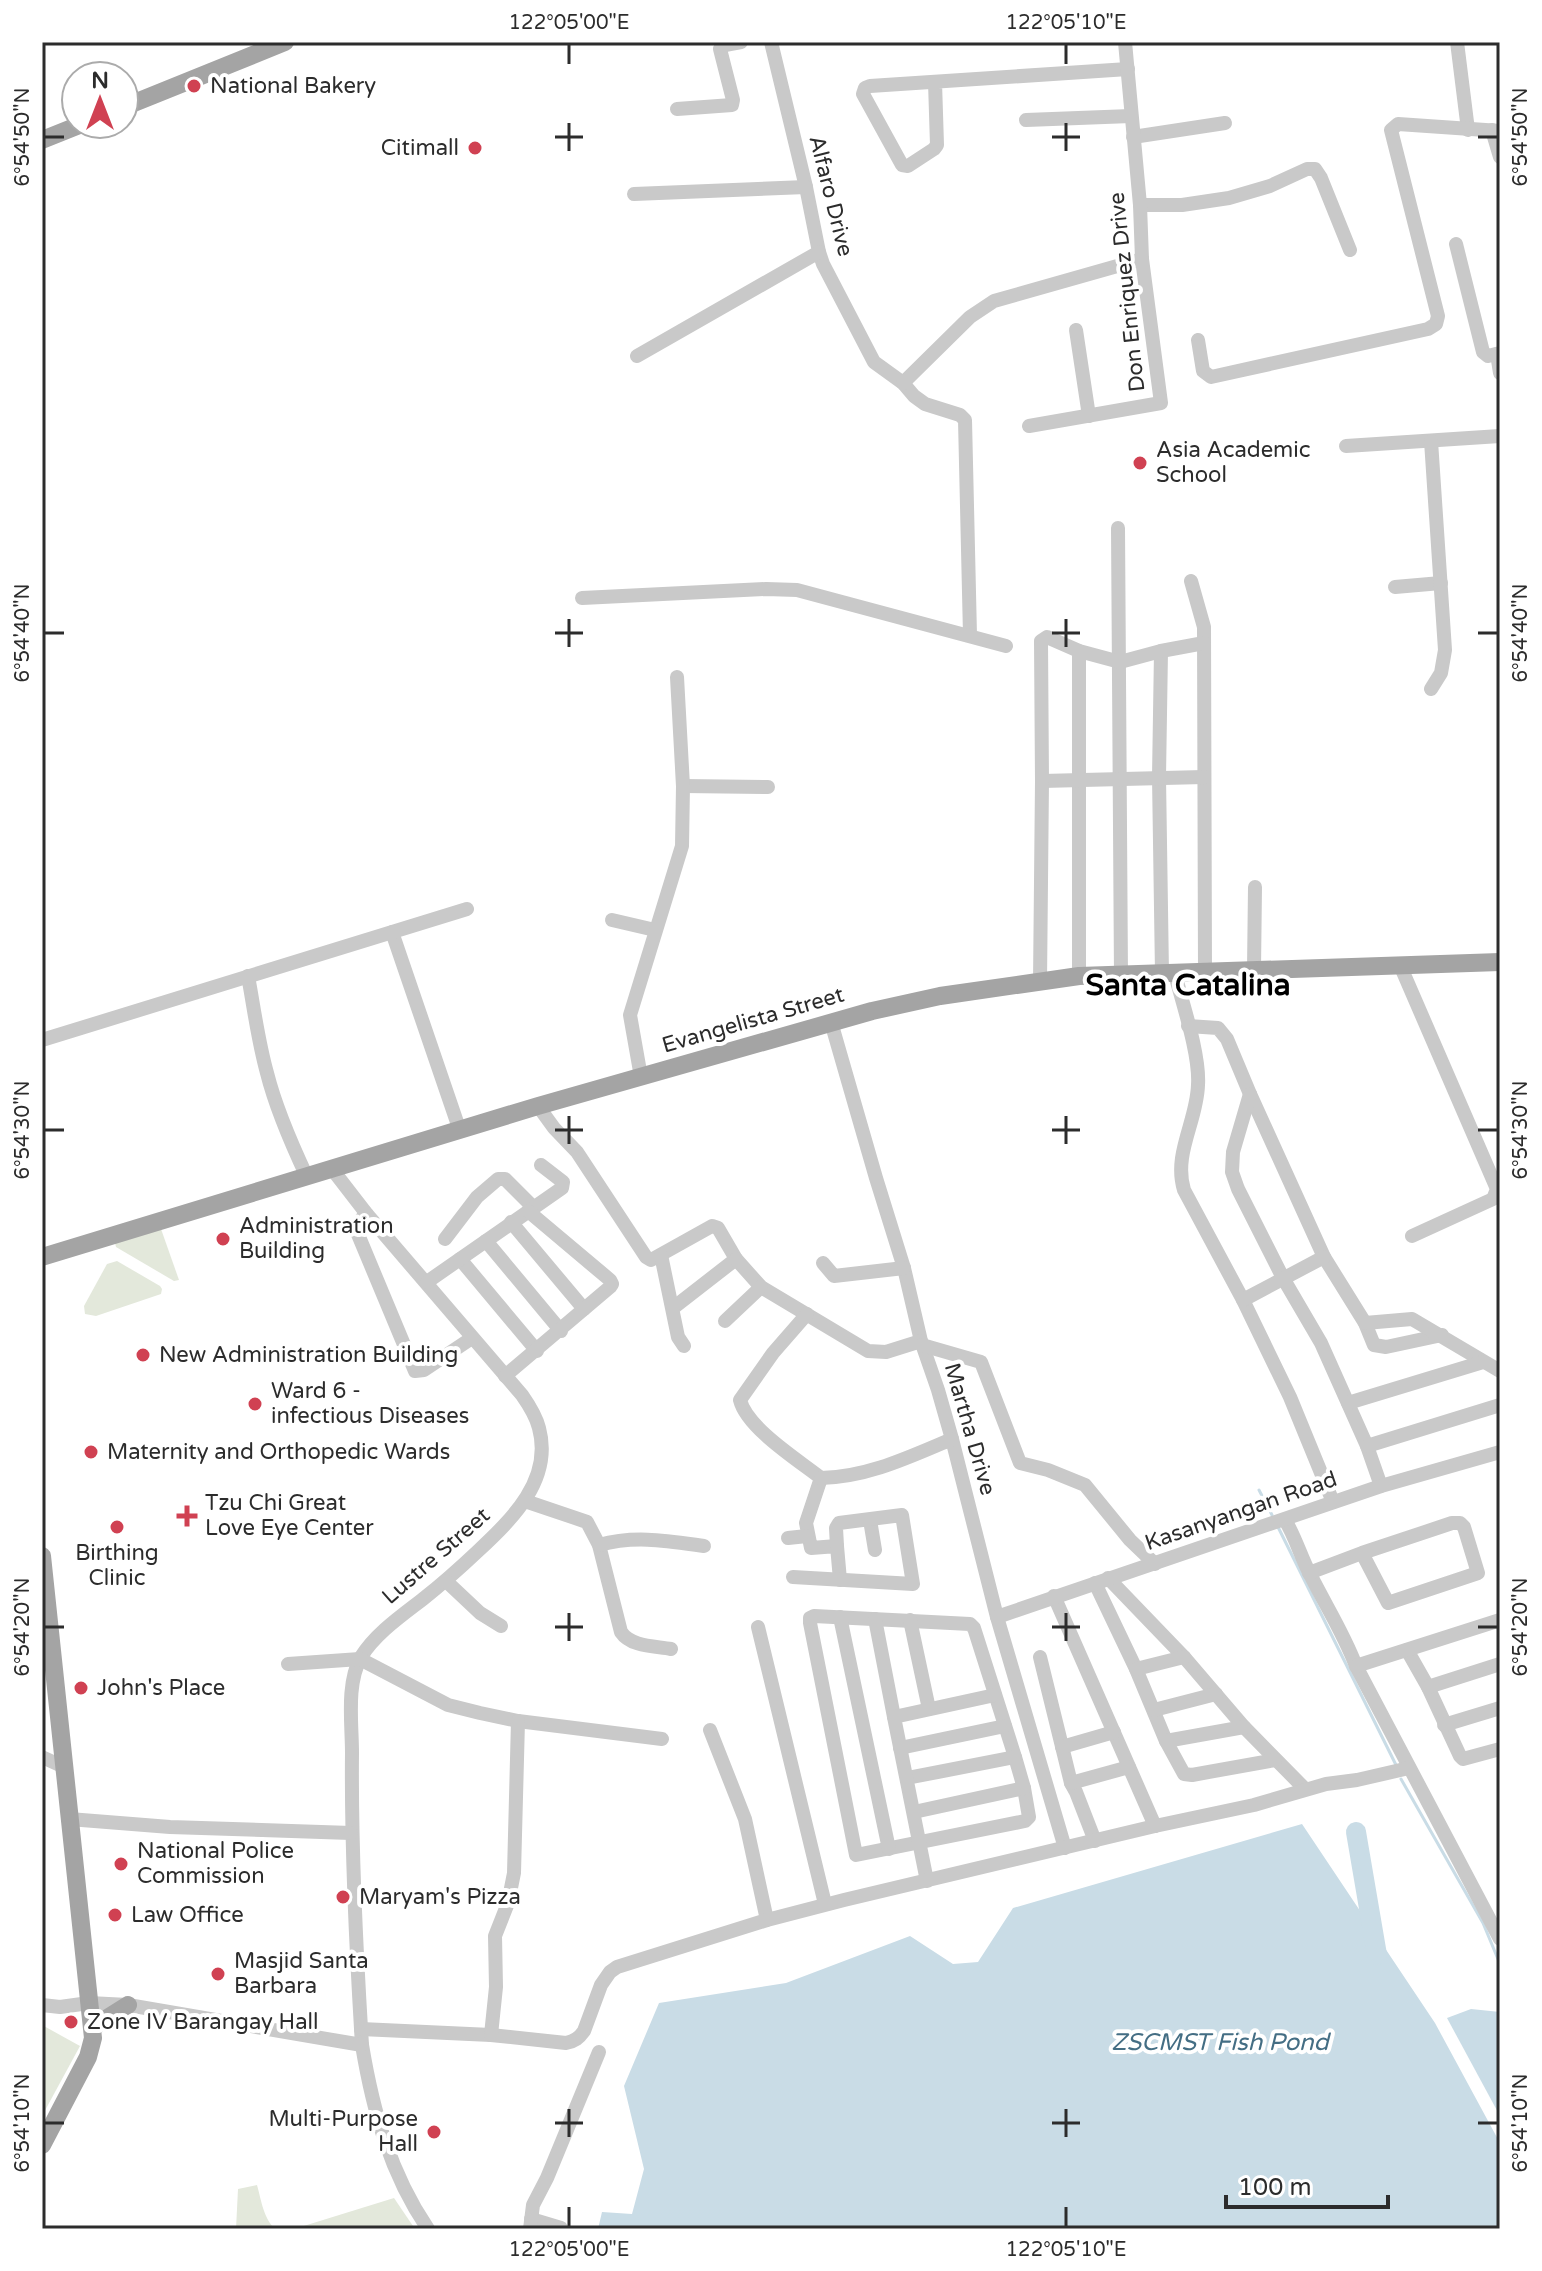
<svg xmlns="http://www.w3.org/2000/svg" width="1542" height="2271" font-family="'Varela Round',sans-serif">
<rect width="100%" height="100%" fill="#fff"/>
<g fill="#e3e8db">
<path d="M161,1229L179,1280L174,1281L116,1247L115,1243Z"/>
<path d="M117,1261L160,1286L162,1289L161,1294L96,1316L85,1314L84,1306L107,1264Z"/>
<path d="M42,2025L80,2046L42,2116Z"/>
<path d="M257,2185C261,2199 264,2221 276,2229H236L238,2189Z"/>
<path d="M394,2198L415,2229H294Z"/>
</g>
<g fill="#c9dce6">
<path d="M1302,1824L1435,2023L1500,2143V2229H598L602,2212L632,2214L644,2169L624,2086L659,2003L786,1983L910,1936L953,1964L978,1962L1013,1908Z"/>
<path d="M1471,2009L1500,2012V2116L1447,2018Z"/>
</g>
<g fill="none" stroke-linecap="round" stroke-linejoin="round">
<g stroke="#c9dce6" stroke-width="3">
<path d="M1259,1490L1272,1515"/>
<path d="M1278,1527L1396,1765"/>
<path d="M1401,1779L1483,1923L1500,1964"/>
</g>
<path stroke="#c9dce6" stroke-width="20" d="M1356,1832L1377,1955"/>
<g stroke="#c9c9c9" stroke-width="14">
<path d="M771,42L806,187L819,252L823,264L874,362L903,383L914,396L925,404L960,415L965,420L970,635"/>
<path d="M1457,42L1468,130"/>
<path d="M935,82L937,145L934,149L908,166L902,165L863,94L865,88L870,86L1128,69"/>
<path d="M677,109L732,105L733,100L720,49L725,45L741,42"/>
<path d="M1026,120L1131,116"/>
<path d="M1492,130L1500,157"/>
<path d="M1133,137L1225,123"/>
<path d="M634,194L806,187"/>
<path d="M1140,205H1182L1229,198L1270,186L1307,169H1315L1321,178L1350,250"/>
<path d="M1456,244L1483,352L1488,356L1500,353"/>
<path d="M1076,330L1089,416"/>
<path d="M1198,340L1203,371L1211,377L1428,329L1436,324L1438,316L1391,130L1398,124L1500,131"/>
<path d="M1497,354L1500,373"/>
<path d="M637,356L819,252"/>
<path d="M903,383L970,317L994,301L1142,259"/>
<path d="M1029,426L1161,403L1142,259L1140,205L1125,42"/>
<path d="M1346,446L1500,436"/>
<path d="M1118,528L1121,976"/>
<path d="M1191,581L1204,627L1205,973"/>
<path d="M1395,587L1441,583"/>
<path d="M582,598L766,589L797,590L1006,646"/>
<path d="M1079,651V976"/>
<path d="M1161,651L1159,777L1162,974"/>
<path d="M1431,689L1441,673L1445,650L1431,441"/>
<path d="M1042,781L1204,777"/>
<path d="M683,786L768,787"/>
<path d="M612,920L655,930"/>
<path d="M392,932L460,1131"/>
<path d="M1400,965L1497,1189L1493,1199L1412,1236"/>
<path d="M1254,969L1255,887"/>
<path d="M1175,974C1183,1005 1200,1055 1198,1085C1197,1121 1173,1154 1184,1190L1243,1300L1290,1397L1333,1502"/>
<path d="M248,976C254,1008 258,1041 267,1073C276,1109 291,1143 307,1177"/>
<path d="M1040,982L1042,781L1041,641L1047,637L1079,651L1120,662L1161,651L1204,643"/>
<path d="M831,1022L876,1178L904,1268L921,1341L938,1390L952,1439L997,1617L1065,1848"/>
<path d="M1188,1026L1218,1028L1227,1039L1250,1094L1324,1257L1365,1323L1374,1345L1386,1347L1442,1335"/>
<path d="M42,1040L467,909"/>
<path d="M641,1077L630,1015L682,846L683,786L677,677"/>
<path d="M1250,1094L1233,1152L1232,1172L1238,1189L1283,1278L1321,1343L1367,1446L1381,1486"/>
<path d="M538,1106L554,1128L577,1152L646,1257L651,1260L712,1226L718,1228L736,1259L673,1308"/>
<path d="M332,1169L366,1213L522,1395C529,1405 536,1416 539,1428C553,1480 512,1519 478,1551C460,1568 442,1584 423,1599C401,1616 375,1634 361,1657C346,1684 352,1723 352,1753C351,1850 356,1948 362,2045C373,2111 390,2173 428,2229"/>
<path d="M366,1213L357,1225V1232L415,1371L424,1370L472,1338"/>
<path d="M511,1222L584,1309"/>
<path d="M445,1239L477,1197L498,1179H505L533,1207"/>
<path d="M486,1241L561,1331"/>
<path d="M661,1255L678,1337L684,1346"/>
<path d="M460,1259L537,1351"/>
<path d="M736,1259L761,1287L868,1351L886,1352L921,1341"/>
<path d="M823,1263L834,1276L904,1268"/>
<path d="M427,1282L562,1188L563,1182L541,1165"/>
<path d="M1243,1300L1324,1257"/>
<path d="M807,1314L773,1353L740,1400C747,1428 798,1460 821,1478L806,1523L811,1548L837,1546L840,1580"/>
<path d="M725,1321L761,1287"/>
<path d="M1365,1323L1412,1319L1500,1371"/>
<path d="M922,1345L981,1362L1020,1463L1048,1470L1085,1485L1130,1540L1155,1564"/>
<path d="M505,1376L610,1287L612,1284L610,1280L528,1211"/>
<path d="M1348,1403L1483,1362"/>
<path d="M1367,1446L1500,1405"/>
<path d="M821,1478C868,1477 909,1457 952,1439"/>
<path d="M525,1501L587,1522L599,1545L621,1632C631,1647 655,1646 671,1649"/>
<path d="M870,1520L875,1550"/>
<path d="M1285,1520C1296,1538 1301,1558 1311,1576C1326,1606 1344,1634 1356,1666L1500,1939"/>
<path d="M788,1538L807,1536"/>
<path d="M599,1545C635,1535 668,1541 704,1546"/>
<path d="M1309,1573L1362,1553L1452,1523H1460L1464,1527L1478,1573L1388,1603L1362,1553"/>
<path d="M793,1577L913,1584L902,1515L839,1523L836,1528L837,1546"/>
<path d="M1108,1578L1184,1657L1244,1727L1305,1789"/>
<path d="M446,1581L480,1613L501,1626"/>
<path d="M1095,1583L1136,1669L1166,1741L1184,1774L1192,1775L1275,1760"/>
<path d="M1054,1596L1155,1826"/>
<path d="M814,1616L970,1624L974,1628L1015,1757L1024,1788L1029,1817L1025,1821L856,1855L810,1623V1618Z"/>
<path d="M840,1617L889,1849"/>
<path d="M997,1617L1381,1486L1500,1452"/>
<path d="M875,1619L894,1717"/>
<path d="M910,1620L929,1709"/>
<path d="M758,1627L825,1904"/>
<path d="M1407,1650L1428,1687L1460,1756L1463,1759L1500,1749"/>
<path d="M1040,1657L1071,1783L1076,1792L1095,1841"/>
<path d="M288,1664L360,1659L448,1705L480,1713L518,1721L662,1739"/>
<path d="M1356,1666L1500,1620"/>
<path d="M1136,1669L1184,1657"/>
<path d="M1428,1687L1500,1664"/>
<path d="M1154,1710L1216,1694"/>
<path d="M1444,1725L1500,1708"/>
<path d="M710,1730L745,1819L767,1920"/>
<path d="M1166,1741L1244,1727"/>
<path d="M1062,1747L1114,1732"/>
<path d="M900,1748L1005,1726"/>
<path d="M42,1757L64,1767"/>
<path d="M907,1778L1015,1757"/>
<path d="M1071,1783L1129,1767"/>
<path d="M914,1812L1024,1788"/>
<path d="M69,1819L170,1827L351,1833"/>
<path d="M927,1881L894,1717L995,1695"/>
<path d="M42,2005L60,2007L89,2003L128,2005L362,2045"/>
<path d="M361,2029L491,2035L566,2043C575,2041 579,2038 584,2031L601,1985L610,1972L617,1967L767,1920L844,1900L1155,1826L1254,1805L1326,1784L1357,1780L1409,1768"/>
<path d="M491,2035L496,1987L495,1936L508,1903L514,1873L518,1721"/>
<path d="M531,2219L561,2228"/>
<path d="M530,2229L533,2205L547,2178L599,2052"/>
</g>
<g stroke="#a4a4a4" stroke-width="18">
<path d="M124,107L285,42"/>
<path d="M42,140L82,124"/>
<path d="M42,1257L538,1106L872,1011L940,996L1079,976L1500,962"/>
<path d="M42,1556L93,2038L88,2057L42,2145"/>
<path d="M93,2027L128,2005"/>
</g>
</g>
<path fill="none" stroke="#2c2c2c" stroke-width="3" d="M569,44V64M1066,44V64M569,123V151M1066,123V151M44,137H64M555,137H583M1052,137H1080M1478,137H1498M569,619V647M1066,619V647M44,633H64M555,633H583M1052,633H1080M1478,633H1498M569,1116V1144M1066,1116V1144M44,1130H64M555,1130H583M1052,1130H1080M1478,1130H1498M569,1613V1641M1066,1613V1641M44,1627H64M555,1627H583M1052,1627H1080M1478,1627H1498M569,2109V2137M1066,2109V2137M44,2123H64M555,2123H583M1052,2123H1080M1478,2123H1498M569,2207V2227M1066,2207V2227"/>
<g fill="#d04152" stroke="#fff" stroke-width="3">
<circle cx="194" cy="86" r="8"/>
<circle cx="475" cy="148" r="8"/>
<circle cx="1140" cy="463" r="8"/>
<circle cx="223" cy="1239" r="8"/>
<circle cx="143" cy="1355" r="8"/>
<circle cx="255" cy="1404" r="8"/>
<circle cx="91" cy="1452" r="8"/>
<path d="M183 1504h8v8h8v8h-8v8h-8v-8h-8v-8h8z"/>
<circle cx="117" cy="1527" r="8"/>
<circle cx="81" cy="1688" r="8"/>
<circle cx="121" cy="1864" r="8"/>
<circle cx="343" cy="1897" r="8"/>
<circle cx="115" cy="1915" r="8"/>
<circle cx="218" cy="1974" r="8"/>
<circle cx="71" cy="2022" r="8"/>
<circle cx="434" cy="2132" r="8"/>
</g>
<g text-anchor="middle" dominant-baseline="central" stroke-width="8" stroke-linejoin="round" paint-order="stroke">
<g font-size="22" fill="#2c2c2c" stroke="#fff" text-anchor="start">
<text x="210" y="86">National Bakery</text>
<text x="459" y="148" text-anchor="end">Citimall</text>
<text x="1156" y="450">Asia Academic<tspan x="1156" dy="25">School</tspan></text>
<text x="239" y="1226">Administration<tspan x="239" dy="25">Building</tspan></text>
<text x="159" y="1355">New Administration Building</text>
<text x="271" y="1391">Ward 6 -<tspan x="271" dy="25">infectious Diseases</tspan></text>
<text x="107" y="1452">Maternity and Orthopedic Wards</text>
<text x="205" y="1503">Tzu Chi Great<tspan x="205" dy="25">Love Eye Center</tspan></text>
<text x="117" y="1553" text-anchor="middle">Birthing<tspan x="117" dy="25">Clinic</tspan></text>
<text x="97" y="1688">John's Place</text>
<text x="137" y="1851">National Police<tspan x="137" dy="25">Commission</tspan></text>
<text x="359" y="1897">Maryam's Pizza</text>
<text x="131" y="1915">Law Office</text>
<text x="234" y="1961">Masjid Santa<tspan x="234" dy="25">Barbara</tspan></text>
<text x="87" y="2022">Zone IV Barangay Hall</text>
<text x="418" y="2119" text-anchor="end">Multi-Purpose<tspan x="418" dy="25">Hall</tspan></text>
</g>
<g font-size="22" fill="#2c2c2c" stroke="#fff">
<text transform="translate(831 196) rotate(76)">Alfaro Drive</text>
<text transform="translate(1127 292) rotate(-96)">Don Enriquez Drive</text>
<text transform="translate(753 1020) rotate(-16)">Evangelista Street</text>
<text transform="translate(970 1429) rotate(74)">Martha Drive</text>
<text transform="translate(1241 1511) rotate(-19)">Kasanyangan Road</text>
<text transform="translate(436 1556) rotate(-41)">Lustre Street</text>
</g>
<g font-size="24" font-style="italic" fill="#446e84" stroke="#fff">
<text x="1220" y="2042">ZSCMST Fish Pond</text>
</g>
<g font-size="30" font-weight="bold" fill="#000" stroke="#fff">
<text x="1188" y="985">Santa Catalina</text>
</g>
</g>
<rect width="1542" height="2271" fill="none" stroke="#ffffff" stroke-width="88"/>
<g transform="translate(100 100)"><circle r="38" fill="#ffffff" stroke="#ababab" stroke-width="2"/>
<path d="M0-6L14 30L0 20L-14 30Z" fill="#d04152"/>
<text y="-12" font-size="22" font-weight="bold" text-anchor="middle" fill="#2c2c2c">N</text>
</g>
<path d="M1226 2195v12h162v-12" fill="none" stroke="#2c2c2c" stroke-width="4"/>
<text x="1238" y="2195" font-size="24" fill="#2c2c2c" stroke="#ffffff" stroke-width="6" paint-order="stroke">100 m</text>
<rect x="44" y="44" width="1454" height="2183" fill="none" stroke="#2c2c2c" stroke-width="3"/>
<g font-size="20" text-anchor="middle" fill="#2c2c2c">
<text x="569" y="29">122°05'00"E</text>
<text x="1066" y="29">122°05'10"E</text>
<text transform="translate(22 137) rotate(-90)" y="7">6°54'50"N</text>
<text transform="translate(1520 137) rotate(-90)" y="7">6°54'50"N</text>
<text transform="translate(22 633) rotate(-90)" y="7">6°54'40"N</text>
<text transform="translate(1520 633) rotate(-90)" y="7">6°54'40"N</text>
<text transform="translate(22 1130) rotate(-90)" y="7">6°54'30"N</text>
<text transform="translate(1520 1130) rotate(-90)" y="7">6°54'30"N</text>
<text transform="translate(22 1627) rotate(-90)" y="7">6°54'20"N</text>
<text transform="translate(1520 1627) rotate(-90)" y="7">6°54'20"N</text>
<text transform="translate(22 2123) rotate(-90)" y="7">6°54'10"N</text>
<text transform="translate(1520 2123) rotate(-90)" y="7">6°54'10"N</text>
<text x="569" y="2256">122°05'00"E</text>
<text x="1066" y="2256">122°05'10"E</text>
</g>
</svg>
